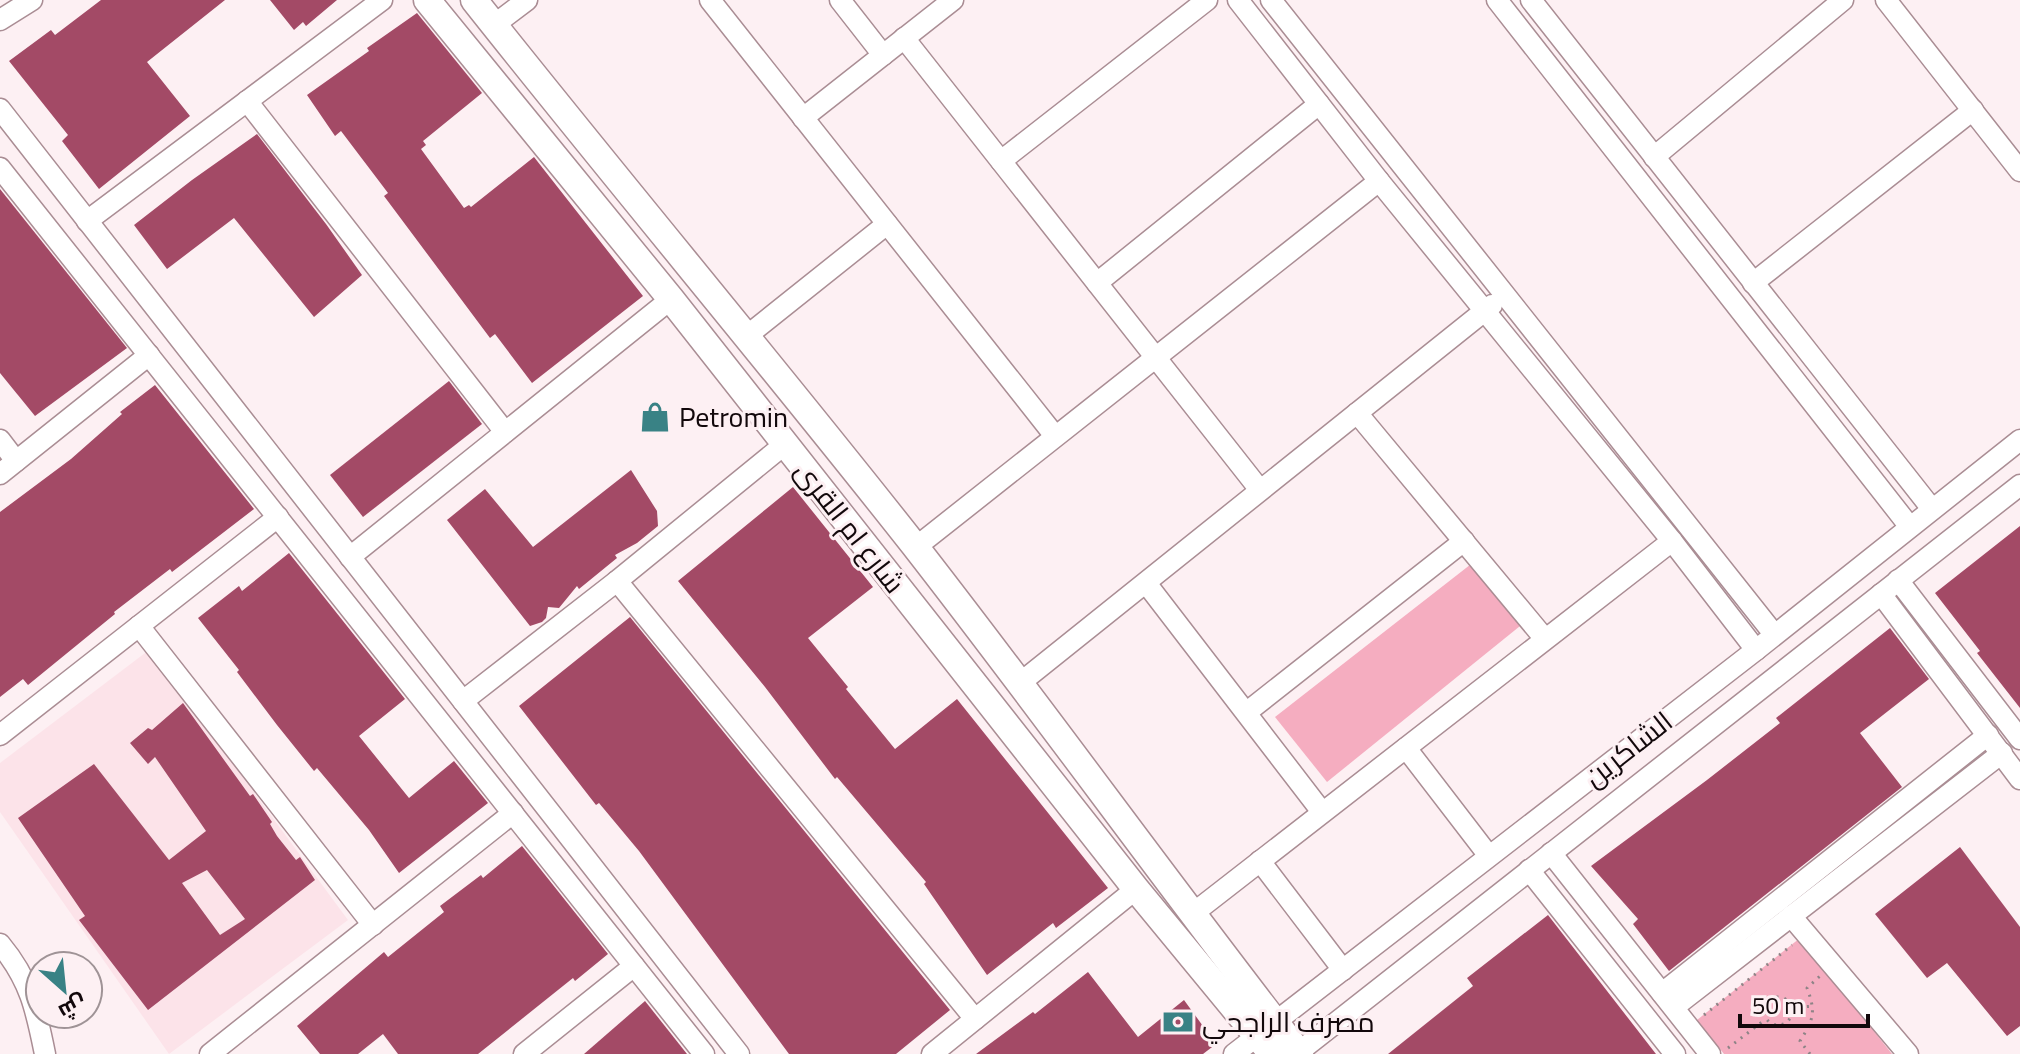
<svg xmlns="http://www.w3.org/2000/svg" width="2020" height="1054" font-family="Georgia,Cairo,serif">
<rect width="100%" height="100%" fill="#fdf0f3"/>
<path fill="#fce3e9" d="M149,650L348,920L169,1054L0,812V763Z"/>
<g fill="#f5adc0">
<path d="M1475,561L1525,622L1327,782L1275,717Z"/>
<path d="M1800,938L1892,1054H1724L1697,1020Z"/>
</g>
<g fill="#a34a66" fill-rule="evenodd">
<path d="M101,0H225L147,62L190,116L99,189L62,141L68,135L9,61L51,30L55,35Z"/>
<path d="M270,0H337L306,26L303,22L294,30Z"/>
<path d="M417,13L482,93L423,141L426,145L421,149L464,208L469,205L471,207L534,157L643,296L532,383L495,334L490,338L384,196L388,193L341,131L335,136L307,95L369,51L367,48Z"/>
<path d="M257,134L326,224L362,275L314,317L234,218L167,269L134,225L192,180Z"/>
<path d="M0,189L127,348L35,416L0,373Z"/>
<path d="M449,381L482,424L363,517L330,475Z"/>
<path d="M155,385L254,509L172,572L170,569L114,612L115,614L28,685L23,679L0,697V512L71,459L122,414L120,412Z"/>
<path d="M631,470L657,511L658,526L637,543L615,555L617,558L579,589L577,586L559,608L548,607L546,618L542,622L530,626L447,520L485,489L533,547Z"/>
<path d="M793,487L873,587L808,638L848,687L846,689L895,749L957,699L1108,888L1056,928L1053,923L987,975L924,884L926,882L837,777L835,779L765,687L678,581Z"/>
<path d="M2020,526V708L1977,653L1980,651L1935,593Z"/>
<path d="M289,553L405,699L359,736L409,798L454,761L488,803L399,873L369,830L317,768L314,771L277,725L237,672L239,670L198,618L239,586L242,591Z"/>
<path d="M630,617L950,1010L896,1054H789L639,851L599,803L596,805L519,706Z"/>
<path d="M1890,628L1929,679L1860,733L1902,787L1669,971L1633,924L1638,919L1591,866L1707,780L1780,723L1776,718Z"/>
<path d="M183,703L250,796L253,794L272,822L270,824L277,836L296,860L300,857L315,880L148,1010L79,920L85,916L18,818L94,764L169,860L206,831L155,757L148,764L130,743L148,728L152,730ZM207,870L245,919L220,935L182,883Z"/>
<path d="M522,846L608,954L575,981L573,978L478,1054H398L383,1034L358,1054H320L297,1026L384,952L388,957L444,912L440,906L481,875L483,878Z"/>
<path d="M1960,847L2020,927V1026L2007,1036L1947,963L1927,978L1875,914Z"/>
<path d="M1548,915L1656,1054H1388L1473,986L1467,978Z"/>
<path d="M1088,972L1138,1037L1184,1000L1216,1044L1203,1054H976L1033,1012L1035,1014Z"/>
<path d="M645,1001L687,1054H584Z"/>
</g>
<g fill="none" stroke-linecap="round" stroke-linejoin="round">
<g stroke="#aa8d94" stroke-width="23">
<g id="minor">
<path d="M710,0L1055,436"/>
<path d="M840,0L883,55"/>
<path d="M1238,0L1379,181L1672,541L1756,650"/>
<path d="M1271,0L1774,634"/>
<path d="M1497,0L1910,527"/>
<path d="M1531,0L1932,509"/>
<path d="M1886,0L2020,171"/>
<path d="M0,20L32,0"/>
<path d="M494,25L527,0"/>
<path d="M904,38L1260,490"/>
<path d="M247,101L505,432"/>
<path d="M0,109L739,1054"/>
<path d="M803,118L953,0"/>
<path d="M1654,157L1843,0"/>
<path d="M1001,161L1207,0"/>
<path d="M0,168L704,1054"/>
<path d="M87,221L382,0"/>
<path d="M1097,283L1319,104"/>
<path d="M1753,283L1973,110"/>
<path d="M748,335L887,224"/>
<path d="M1357,413L1545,639"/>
<path d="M0,440L16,461"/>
<path d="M0,474L149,355"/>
<path d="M916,547L1379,181"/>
<path d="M350,557L671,299"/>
<path d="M1898,580L2020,739"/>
<path d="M617,581L975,1019"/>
<path d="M1146,583L1322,812"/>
<path d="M1881,594L2020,779"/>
<path d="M139,626L373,925"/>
<path d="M1020,683L1492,305"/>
<path d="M463,701L617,581L785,444"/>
<path d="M1247,712L1464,541"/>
<path d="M0,735L278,517"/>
<path d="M1406,748L1489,856"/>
<path d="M1551,853L1710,1054"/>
<path d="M1260,861L1343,970"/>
<path d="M1529,870L1675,1054"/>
<path d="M1191,915L1672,541"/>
<path d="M1791,916L1908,1054"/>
<path d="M0,944C30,980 36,1009 45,1054"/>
<path d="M1662,993L1988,735"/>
<path d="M1674,1007L2002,753"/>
<path d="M210,1054L513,813"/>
<path d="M524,1054L634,966"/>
<path d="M932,1054L1136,889"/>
<path d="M1234,1054L1756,650L2020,440"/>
<path d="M1296,1054L2020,485"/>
</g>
</g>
<g stroke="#aa8d94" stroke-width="29">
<g id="major">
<path d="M427,0L671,299L1136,889L1272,1054"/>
<path d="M474,0C619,183 769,361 914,545C1045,713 1169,886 1300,1054"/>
</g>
</g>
<g stroke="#8e8386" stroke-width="3" stroke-dasharray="2 6" stroke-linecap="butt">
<circle cx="1778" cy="1011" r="14"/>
<path d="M1791,1008L1814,1006"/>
<path d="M1704,1015L1792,945"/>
<path d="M1728,1048L1766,1019"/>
<path d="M1810,1054L1800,1041C1814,1019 1816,1012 1807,988L1820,976"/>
</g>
<use href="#minor" stroke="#fff" stroke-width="20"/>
<use href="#major" stroke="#fff" stroke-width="26"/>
</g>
<defs>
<g id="shop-bare" transform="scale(2.4)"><path d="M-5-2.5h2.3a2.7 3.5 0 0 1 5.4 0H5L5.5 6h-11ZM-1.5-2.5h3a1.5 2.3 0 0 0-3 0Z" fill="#398285" stroke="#fdf0f3" stroke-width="2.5" paint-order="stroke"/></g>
<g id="bank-bare" transform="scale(2.4)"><path d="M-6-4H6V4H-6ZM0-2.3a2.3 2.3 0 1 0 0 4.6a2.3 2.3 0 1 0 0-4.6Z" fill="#398285" stroke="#fdf0f3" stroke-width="2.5" paint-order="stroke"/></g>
</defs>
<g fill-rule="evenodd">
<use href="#shop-bare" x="655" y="417"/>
<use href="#bank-bare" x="1178" y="1022"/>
</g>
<g text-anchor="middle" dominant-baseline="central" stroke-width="6" stroke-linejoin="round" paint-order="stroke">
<g font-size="28" fill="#12080b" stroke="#fdf0f3" text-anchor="start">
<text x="679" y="417">Petromin</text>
<text x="1202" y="1022">مصرف الراجحي</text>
</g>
<g font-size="28" fill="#12080b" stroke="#fdf0f3">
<text transform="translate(850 527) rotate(52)">شارع ام القرى</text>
<text transform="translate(1628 749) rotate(-38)">الشاكرين</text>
</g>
</g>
<g transform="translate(64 990) rotate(153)"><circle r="38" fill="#fdf0f3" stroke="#9f9396" stroke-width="2"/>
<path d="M0-6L14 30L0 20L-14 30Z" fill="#398285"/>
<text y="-12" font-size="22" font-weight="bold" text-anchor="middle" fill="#12080b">ش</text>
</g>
<path d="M1740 1014v12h128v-12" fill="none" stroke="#12080b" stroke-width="4"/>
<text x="1752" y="1014" font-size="24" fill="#12080b" stroke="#fdf0f3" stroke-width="6" paint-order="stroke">50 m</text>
</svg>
